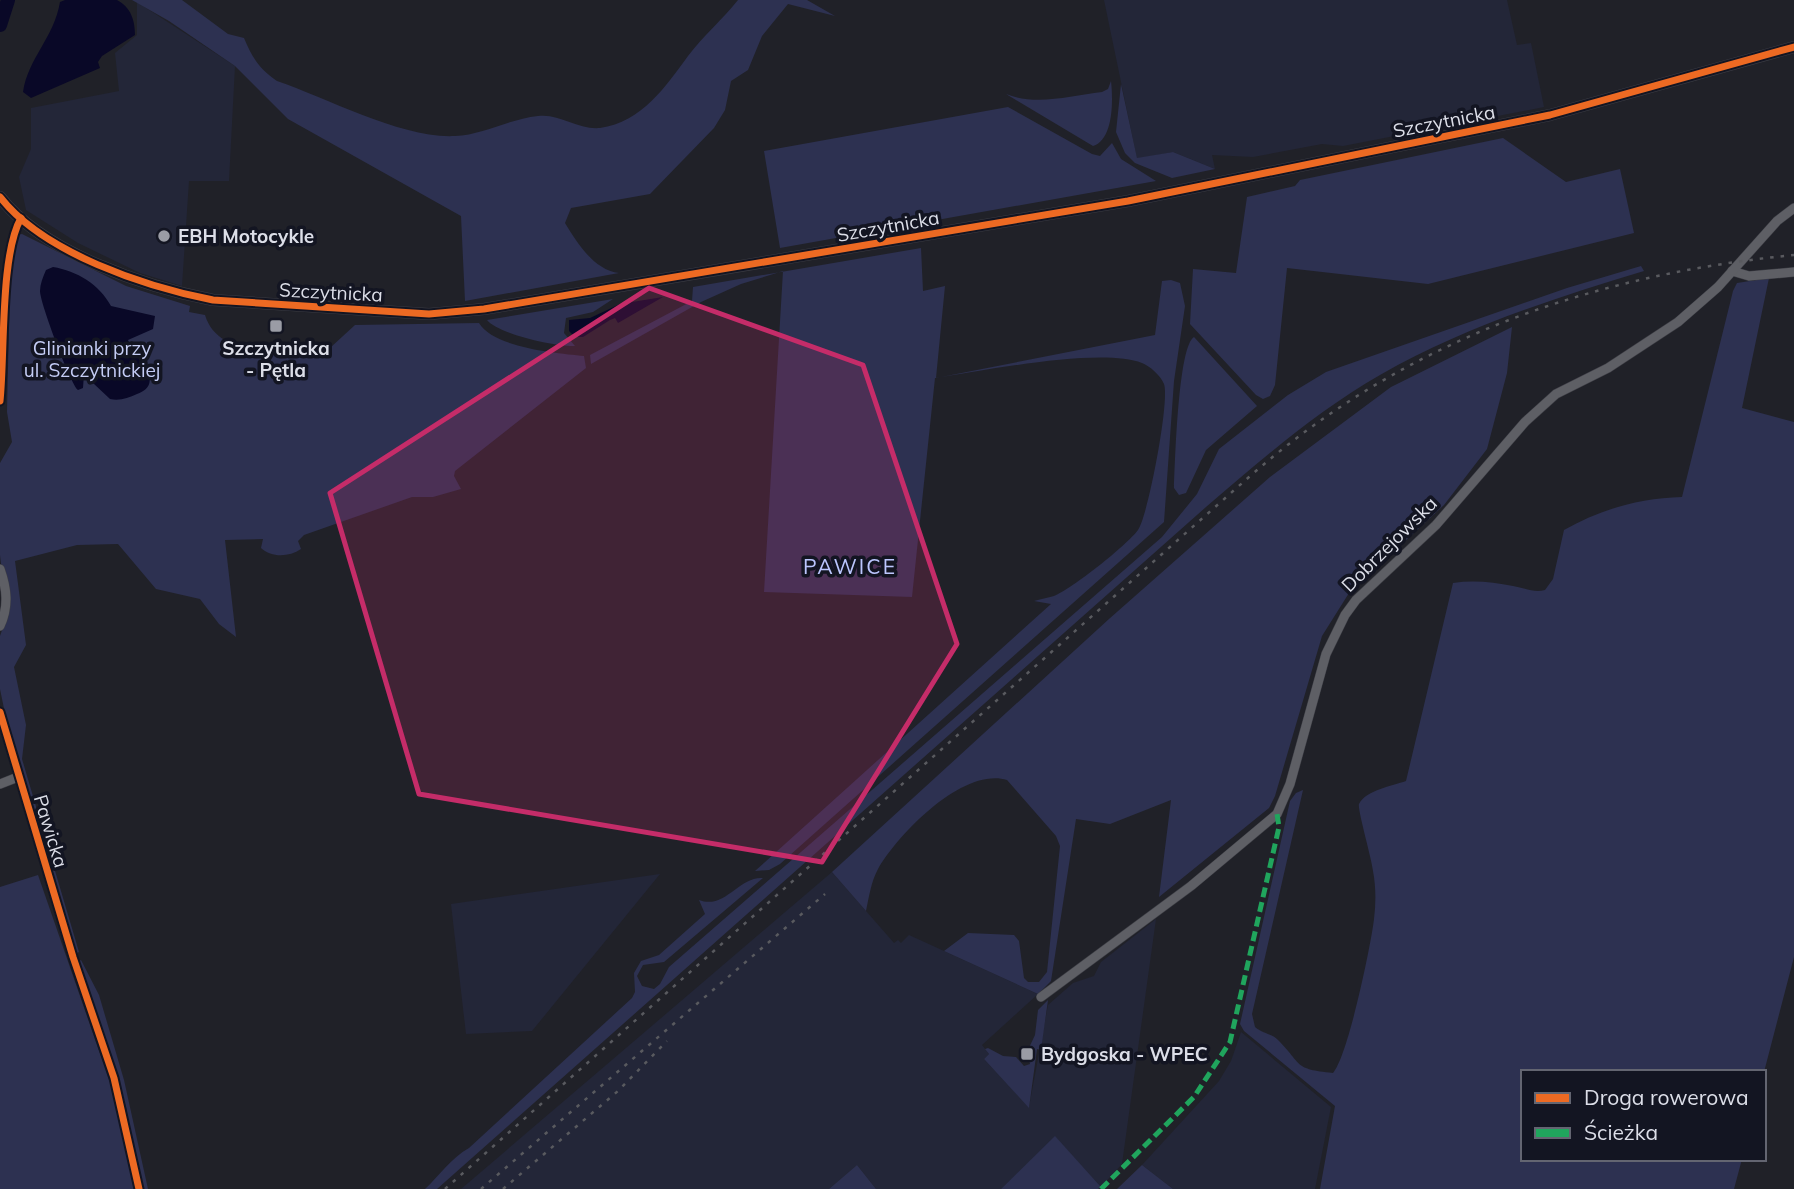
<svg xmlns="http://www.w3.org/2000/svg" width="1794" height="1189" font-family="Mulish,sans-serif">
<rect width="100%" height="100%" fill="#202128"/>
<g fill="#232638">
<path d="M1104,0H1507L1517,45L1531,43L1544,107L1343,146L1322,144L1253,157L1212,155L1215,169L1173,152L1137,159Z"/>
<path d="M137,2L235,66L229,181H189L182,286L140,273L78,243L26,210L19,177L31,149V108L119,91L115,53L137,35Z"/>
<path d="M832,872L894,943L898,940L901,943L909,935L1038,994L982,1045L989,1054L984,1059L1029,1107L1048,1005L1073,983L1094,976L1101,962L1156,919L1122,1164L1101,1187L1055,1137L1001,1189H876L857,1165L829,1189H461Z"/>
<path d="M660,874L532,1031L466,1034L451,904Z"/>
<path d="M1241,1032L1331,1107L1315,1189H1173L1142,1165L1219,1081L1231,1061Z"/>
</g>
<g fill="#2d3151">
<path d="M132,0H182L228,34L244,38C252,57 259,69 277,81C327,98 403,139 455,136C483,135 509,119 538,116C559,113 578,130 600,128C642,122 666,86 688,56C703,36 723,19 738,0H807L835,16L788,4L762,36L748,70L731,81L725,110L714,128L650,194L571,208L565,223C578,244 594,270 619,273L465,301L461,216L288,119L235,66L169,21Z"/>
<path d="M1111,81C1113,99 1114,139 1093,146L1006,94C1036,106 1070,96 1102,92L1108,89Z"/>
<path d="M1121,84L1137,158L1173,152L1215,169L1172,178L1135,163L1125,153L1116,132Z"/>
<path d="M1008,107L1092,154L1100,156L1112,143L1121,159L1156,181L780,248L764,151Z"/>
<path d="M1503,138L1566,182L1620,169L1634,233L1428,284L1287,268L1275,385L1270,396L1263,399L1256,395L1190,324L1193,269L1236,273L1247,197L1295,186L1300,180Z"/>
<path d="M22,234L126,286L190,306L189,312L205,315C216,352 263,351 293,353L299,348L331,347L355,325L479,323C494,348 557,353 584,356L586,368L455,471L454,476L461,489L433,497H412L304,535L298,541L301,549C289,557 272,558 261,548L263,539L225,540L236,637L219,624L200,599L156,589L118,544L77,545L15,561L26,645L14,667L26,725L22,759L79,952L75,954L9,733L0,689V636L7,616L0,555V463L12,442L7,412L10,279L16,235Z"/>
<path d="M921,248L923,291L945,286L936,378L1155,335L1162,281L1171,280L1180,283L1185,306L1174,381L1164,522L780,864L769,870L755,871L1051,604L1034,601C1040,599 1048,598 1054,596C1072,589 1127,545 1138,530C1148,516 1170,400 1164,384C1161,376 1150,366 1142,363C1100,347 983,371 935,378L912,597L764,592L783,271L741,284L701,302L591,364L590,355L692,301L693,287Z"/>
<path d="M1641,266L1644,271C1552,299 1464,327 1380,375C1317,411 1261,460 1206,507L437,1189H425C440,1175 451,1158 469,1148L632,998L635,992L634,973L641,961L659,955L705,914L699,900C725,910 739,876 763,878L664,962L643,965L637,976L642,986L654,989L660,984L669,967L1162,537L1197,494L1219,449L1288,395L1326,372L1567,288Z"/>
<path d="M1769,278L1742,408L1794,422V957L1764,1072H1523V1159H1742L1734,1189H1320L1335,1106L1244,1031L1240,1024L1290,801L1296,793L1303,790L1252,1014L1255,1027C1263,1034 1271,1033 1278,1040C1303,1065 1293,1069 1333,1073C1348,1056 1371,945 1374,919C1376,903 1376,887 1373,871C1372,860 1357,808 1359,804C1366,790 1392,786 1406,781L1453,583C1473,580 1493,582 1513,586C1525,588 1534,593 1545,590L1553,579L1564,530C1601,509 1640,498 1682,497L1733,291L1737,283Z"/>
<path d="M613,299L593,312L566,318L564,333L575,346C557,347 498,334 487,320Z"/>
<path d="M1512,327L1507,373L1487,449L1444,505L1349,593L1322,636L1275,796L1269,808L1159,897L1171,800L1110,824L1076,819L1051,981L1038,994L944,951L968,933L1014,935L1019,941L1024,978L1028,982H1039L1047,972L1060,846L1056,836L1007,780C962,767 898,835 878,869C871,882 869,897 866,911L832,872L1109,619L1270,477L1391,387Z"/>
<path d="M1194,337L1257,406L1206,450L1186,493L1179,495L1174,488C1175,465 1178,346 1194,337Z"/>
<path d="M38,875L123,1120L136,1189H0V887Z"/>
<path d="M81,960L99,995L124,1080L148,1189H141L126,1107L78,962Z"/>
<path d="M1048,1000L1041,1050L1037,1049L1029,1108L984,1059L989,1054L985,1049L988,1048L1003,1056L1016,1057L1024,1066L1030,1064L1027,1052L1035,1035L1038,1010Z"/>
<path d="M1055,1136L1101,1187L1098,1189H1001Z"/>
<path d="M857,1165L876,1189H829Z"/>
<path d="M1142,1165L1173,1189H1117Z"/>
</g>
<g fill="#090827">
<path d="M65,0H117C131,7 135,21 135,35L102,56L98,62L100,68L31,98L23,92C28,58 54,38 60,2Z"/>
<path d="M53,267C77,271 99,284 111,306L155,316L153,329L128,340C134,355 168,383 137,394C128,398 120,401 110,399L93,383L90,370L84,374L83,388L78,390C71,385 40,303 40,291C40,284 43,277 46,270Z"/>
<path d="M663,297L618,323L615,318L610,320L583,337H575L569,331V320L590,318L620,304Z"/>
</g>
<g fill="none" stroke-linecap="round" stroke-linejoin="round">
<path stroke="#090827" stroke-width="14" d="M0,25L8,0"/>
<g stroke="#3c3d44" stroke-width="10">
<g id="minor">
<path d="M1732,271L1749,276L1794,272"/>
<path d="M0,401C5,353 0,255 21,218"/>
<path d="M0,569C7,589 9,606 0,626"/>
<path d="M0,712L73,957"/>
<path d="M0,784L18,777"/>
<path d="M1041,997L1191,886L1277,814L1290,784L1326,654L1345,615L1356,600L1436,525L1525,422L1556,394L1608,368L1678,322L1718,287L1777,221L1794,208"/>
</g>
</g>
<g stroke="#3c3d44" stroke-width="12">
<path id="tertiary" d="M0,197C43,253 146,287 213,300L429,314L484,309L1128,201L1550,115L1794,47"/>
</g>
<use href="#minor" stroke="#5e5f65" stroke-width="9"/>
<use href="#tertiary" stroke="#5e5f65" stroke-width="10"/>
<g stroke="#595a5f" stroke-width="2.5" stroke-dasharray="3.5 7" stroke-linecap="butt">
<path d="M445,1189L1249,477C1405,340 1590,275 1794,255"/>
<path d="M481,1189L825,894"/>
<path d="M503,1189L618,1091L667,1041"/>
</g>
<path stroke="#20a55d" stroke-width="5" stroke-dasharray="10 5" stroke-linecap="butt" d="M1101,1189L1194,1097L1230,1042L1279,827L1277,814"/>
<g stroke="#131522" stroke-width="11">
<g id="cycleway">
<path d="M0,197C43,253 146,287 213,300L429,314L484,309L1128,201L1550,115L1794,47"/>
<path d="M0,401C5,353 0,255 21,218"/>
<path d="M0,712L73,957L114,1078L139,1189"/>
</g>
</g>
<use href="#cycleway" stroke="#ed6a23" stroke-width="7"/>
</g>
<path fill="#c52c69" fill-opacity="0.2" stroke="#c52c69" stroke-width="5" stroke-linejoin="round" d="M649,288L863,365L957,644L822,862L419,794L330,493Z"/>
<g fill="#9a9ca5" stroke="#131522" stroke-width="2.5">
<circle cx="164" cy="236" r="7"/>
<rect x="269" y="319" width="14" height="14" rx="3.5"/>
<rect x="1020" y="1047" width="14" height="14" rx="3.5"/>
</g>
<g text-anchor="middle" dominant-baseline="central" stroke-width="7" stroke-linejoin="round" paint-order="stroke">
<g font-size="19" fill="#dcdee8" stroke="#131522">
<text transform="translate(1444 121) rotate(-11)">Szczytnicka</text>
<text transform="translate(888 226) rotate(-10)">Szczytnicka</text>
<text transform="translate(331 292) rotate(3)">Szczytnicka</text>
<text transform="translate(1389 544) rotate(-45)">Dobrzejowska</text>
<text transform="translate(51 831) rotate(73)">Pawicka</text>
</g>
<g font-size="19" font-weight="bold" fill="#dcdee8" stroke="#131522" text-anchor="start">
<text x="178" y="236">EBH Motocykle</text>
<text x="276" y="348" text-anchor="middle">Szczytnicka<tspan x="276" dy="22">- Pętla</tspan></text>
<text x="1041" y="1054">Bydgoska - WPEC</text>
</g>
<g font-size="19" fill="#c5cdf5" stroke="#131522">
<text x="92" y="348">Glinianki przy<tspan x="92" dy="22">ul. Szczytnickiej</tspan></text>
</g>
<g font-size="21" letter-spacing="2" fill="#bcc6fe" stroke="#131522">
<text x="850" y="566">PAWICE</text>
</g>
</g>
<rect x="1521" y="1070" width="245" height="91" fill="#131522" stroke="#636571" stroke-width="2"/>
<rect x="1535" y="1093" width="35" height="10" fill="#ed6a23" stroke="#636571" stroke-width="2"/>
<text x="1584" y="1105" font-size="21" fill="#dcdee8">Droga rowerowa</text>
<rect x="1535" y="1128" width="35" height="10" fill="#20a55d" stroke="#636571" stroke-width="2"/>
<text x="1584" y="1140" font-size="21" fill="#dcdee8">Ścieżka</text>
</svg>
